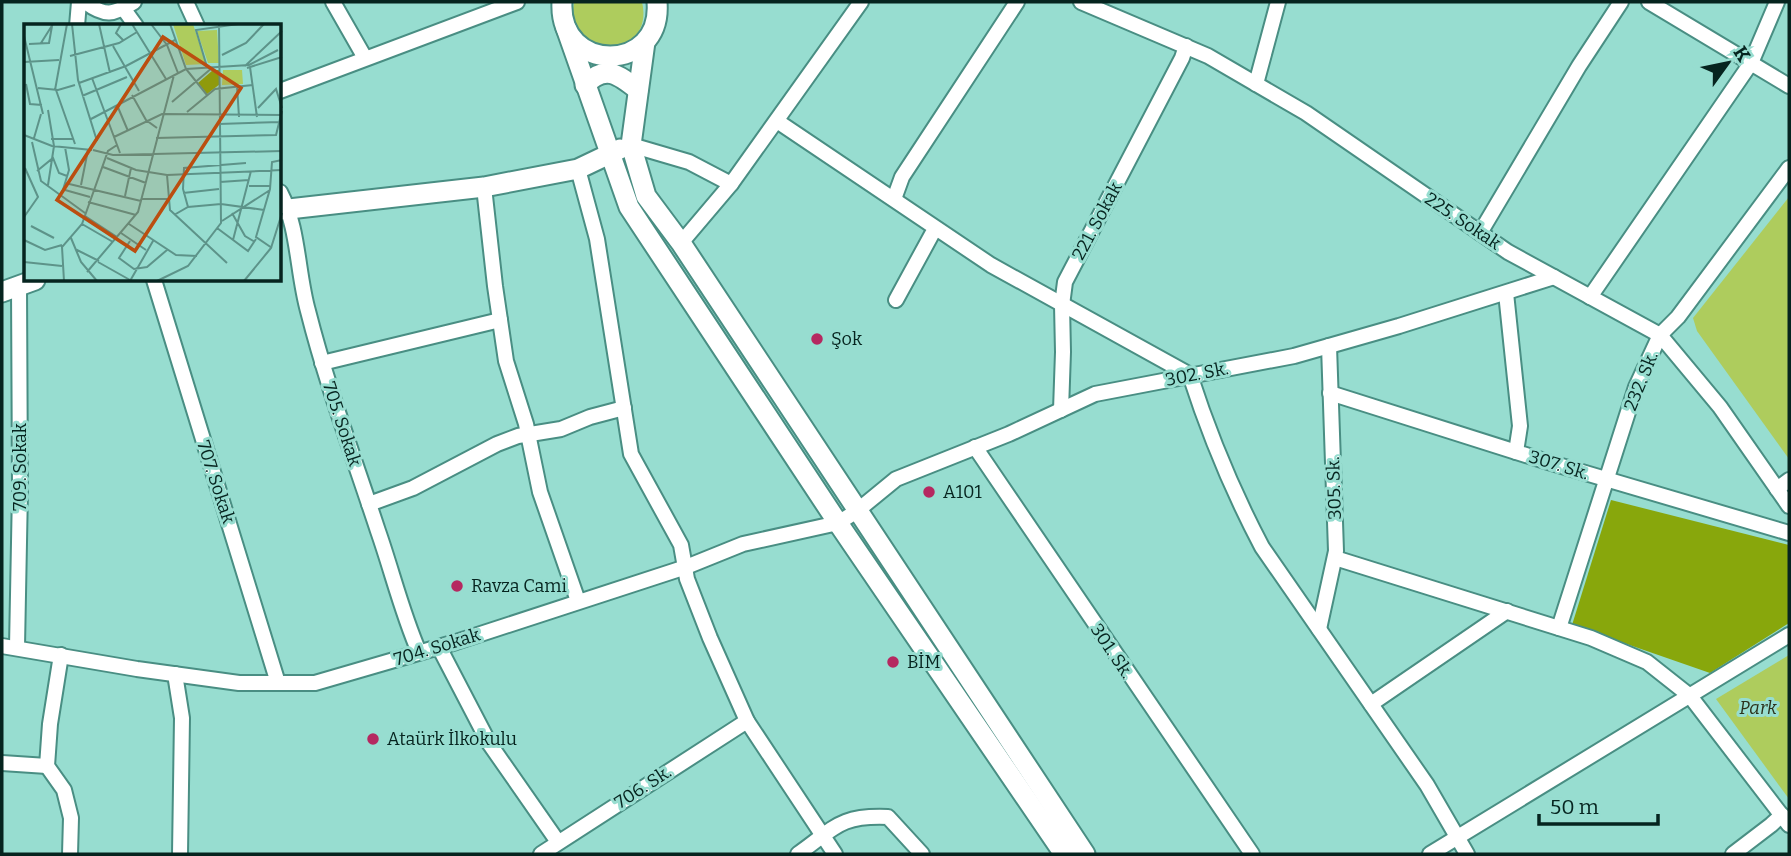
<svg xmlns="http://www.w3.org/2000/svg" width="1791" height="856" font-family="Bitter,serif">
<rect width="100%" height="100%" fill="#97ddd0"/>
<g fill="#aecc5d">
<path d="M574,2H642C656,61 563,62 574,2Z"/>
<path d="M1789,197V459L1697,331L1693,318Z"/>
<path d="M1789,655V799L1716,699Z"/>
</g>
<path fill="#88a70c" d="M1611,500L1789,545V623L1710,673L1572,625Z"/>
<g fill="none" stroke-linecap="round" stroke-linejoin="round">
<g stroke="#498e83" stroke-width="18">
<g id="street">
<path d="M85,2C105,17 113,15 134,2"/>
<path d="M186,2L197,26"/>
<path d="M333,2L365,58"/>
<path d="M1081,2L1208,56L1306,113L1508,252L1660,335L1720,407L1789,506"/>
<path d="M1649,2L1789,86"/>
<path d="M123,8L136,26"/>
<path d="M77,26L79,2"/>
<path d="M1256,84L1278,2"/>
<path d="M280,91L517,2"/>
<path d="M777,121L991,265L1190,375C1209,434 1233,492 1262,547L1427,785L1467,854"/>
<path d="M631,145L689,162L731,184"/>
<path d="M578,169L597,239L631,454L681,545L687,579L710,638L747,721L835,854"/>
<path d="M484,187L495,286L506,361L526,424L540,492L578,601"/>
<path d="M280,192C299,228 297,272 308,311C327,386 354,458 378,531C392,571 402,613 419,652"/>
<path d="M894,199L902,177L1017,2"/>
<path d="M1480,233L1579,66L1621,2"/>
<path d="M681,243L731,184L861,2"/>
<path d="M154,280L278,683"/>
<path d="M1506,293L1520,426L1516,452"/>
<path d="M1590,297L1751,63L1777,2"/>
<path d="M896,300L932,234"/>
<path d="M322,363L500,320"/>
<path d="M1330,393L1548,462L1789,533"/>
<path d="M1061,410L1063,352L1062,305L1065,282L1182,58L1186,46"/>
<path d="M975,447L1252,854"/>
<path d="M1777,489L1789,480"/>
<path d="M369,504L413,488L497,444L518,436L561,429L590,417L624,408"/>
<path d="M1335,558L1591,638L1647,662L1690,696L1789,825"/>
<path d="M1559,628L1636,387L1660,335L1678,317L1789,168"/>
<path d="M1319,629L1336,551L1329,346"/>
<path d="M2,646L137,669L239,683H315L456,642L686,567L743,544L838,523L857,511L896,479L1009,434L1095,394L1294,356L1399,326L1554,277"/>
<path d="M17,647L20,490L19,287"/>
<path d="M439,647L489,743L558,842"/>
<path d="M61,655L50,724L47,766L64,790L71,818L70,854"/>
<path d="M175,674L182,718L180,854"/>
<path d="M1371,704L1507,611"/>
<path d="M2,763L47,766"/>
<path d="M541,854L747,721"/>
<path d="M798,854C835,828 839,815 888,817L922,854"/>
<path d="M1430,854L1789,635"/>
<path d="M1733,854L1771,825L1782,815"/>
</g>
</g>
<g stroke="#498e83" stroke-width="23">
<g id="secondary">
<path d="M562,2C558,74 663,74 657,2"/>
<path d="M566,28L629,207L838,523L1064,854"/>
<path d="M645,42L631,145L646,196L681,243L1085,854"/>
<path d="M585,85C605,64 618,74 638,90"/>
<path d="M280,210L484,187L578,169L620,149"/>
<path d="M2,292L35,280"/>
</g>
</g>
<use href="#street" stroke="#fff" stroke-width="14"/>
<use href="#secondary" stroke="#fff" stroke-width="19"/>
</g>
<g fill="#b52860" stroke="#97ddd0" stroke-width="2.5">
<circle cx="817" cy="339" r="7"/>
<circle cx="929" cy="492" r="7"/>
<circle cx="457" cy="586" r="7"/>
<circle cx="893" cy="662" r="7"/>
<circle cx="373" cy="739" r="7"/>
</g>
<g text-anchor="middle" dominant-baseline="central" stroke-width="6" stroke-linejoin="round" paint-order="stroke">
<g font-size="18" fill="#06241f" stroke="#97ddd0">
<text transform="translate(1097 221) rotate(-62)">221. Sokak</text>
<text transform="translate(1463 221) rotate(34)">225. Sokak</text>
<text transform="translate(1197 374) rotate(-11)">302. Sk.</text>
<text transform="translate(1641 381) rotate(-68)">232. Sk.</text>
<text transform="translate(342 424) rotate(72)">705. Sokak</text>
<text transform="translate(1559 465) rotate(17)">307. Sk.</text>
<text transform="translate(20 467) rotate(-90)">709. Sokak</text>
<text transform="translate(216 482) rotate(72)">707. Sokak</text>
<text transform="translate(1334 488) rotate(-92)">305. Sk.</text>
<text transform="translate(437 647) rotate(-17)">704. Sokak</text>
<text transform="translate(1112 651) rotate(56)">301. Sk.</text>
<text transform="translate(643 787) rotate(-33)">706. Sk.</text>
</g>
<g font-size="18" fill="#06241f" stroke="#97ddd0" text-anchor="start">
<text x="831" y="339">Şok</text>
<text x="943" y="492">A101</text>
<text x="471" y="586">Ravza Cami</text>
<text x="907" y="662">BİM</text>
<text x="387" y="739">Ataürk İlkokulu</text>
</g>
<g font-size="18" font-style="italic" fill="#2b311b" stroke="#97ddd0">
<text x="1758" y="708">Park</text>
</g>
</g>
<g transform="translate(24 24)">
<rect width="257" height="257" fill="#97ddd0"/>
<path d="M149,0H169L182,40L162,41ZM193,6L195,39H184L173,7ZM199,46H218L219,60L198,61Z" fill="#aecc5d"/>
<path d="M189,46H196V60L183,70L174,59Z" fill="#88a70c"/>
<path fill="none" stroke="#5d9389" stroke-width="2" d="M48,0L54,56L73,117M75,0L86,49M97,0L92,9L100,17M108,0L142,55M127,0L143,21L154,49M146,0L162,45L183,71M0,12L19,90M17,19L29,0M5,20L25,19L28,2M89,22L115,67M198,31L222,19L240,0M46,32L95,19L113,8M0,38L35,36M221,42L258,7M183,43L172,6L214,0M226,43L233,93M223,44L258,33M68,54L96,129M55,59L102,42L151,16M2,60L6,80L18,81M213,62L215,93M14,64L34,66L51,61M31,66L43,0M32,66L51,120M108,71L122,96L133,104M58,72L103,53M148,78L189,43M93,81L104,107M234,84L252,65L258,84M24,86L30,122L24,161M163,88L191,65L229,61M67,95L162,45L225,41L254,26M195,100L256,98M0,111L28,122L68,126M90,113L138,90L258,91M10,114L17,90M132,114L252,111L258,87M27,115H49M8,118L17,157L61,189M69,126L89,131L258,127M83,134L112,146L143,151L258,146M79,143L122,159M13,147L29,134L35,149L43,152M143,151L146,186L203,239M196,158L225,156M41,159L117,177M57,161L64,126M225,162H247M41,166L66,173M38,169L45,146L41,123M159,169L195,165M101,172L107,144M118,175H143M64,178L112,191M164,183L159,165L160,144L222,139M208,189L221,212L231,218M150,191L164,183L197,180L240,186M61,192L93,213M0,193L14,173L1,144M198,197L246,166M58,200L89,218M105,200L152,231L173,232M7,202L30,214M193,204L224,227L232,215M97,209L122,226M47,214L57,238L73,257M0,216L21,226L38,221M209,216L227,147M106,217L95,234L110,245L123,243L143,226M248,224L232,213L246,165L248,138L258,136M51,225L75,237M0,238L38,242M74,238L106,256M63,248L114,188L150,51M40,257L38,223L58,200L84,127L93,121M106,257L129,217M133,257L164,242L197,199L195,0M220,257L247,224L258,189"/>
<path fill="#bb4e10" fill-opacity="0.15" stroke="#bb4e10" stroke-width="3.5" d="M139,13L217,64L111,227L33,176Z"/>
<rect width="257" height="257" fill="none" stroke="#06241f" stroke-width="3.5"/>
</g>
<rect width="1791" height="856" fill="none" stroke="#06241f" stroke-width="7"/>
<g transform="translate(1728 63) rotate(57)" stroke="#97ddd0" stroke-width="5" paint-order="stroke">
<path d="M0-5L12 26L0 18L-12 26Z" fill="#06241f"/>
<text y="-10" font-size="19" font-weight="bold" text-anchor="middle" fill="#06241f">K</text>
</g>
<path d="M1539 814v10h119v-10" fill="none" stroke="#06241f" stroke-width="3.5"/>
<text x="1550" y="814" font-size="21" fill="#06241f" stroke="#97ddd0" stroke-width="5" paint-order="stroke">50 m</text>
</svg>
